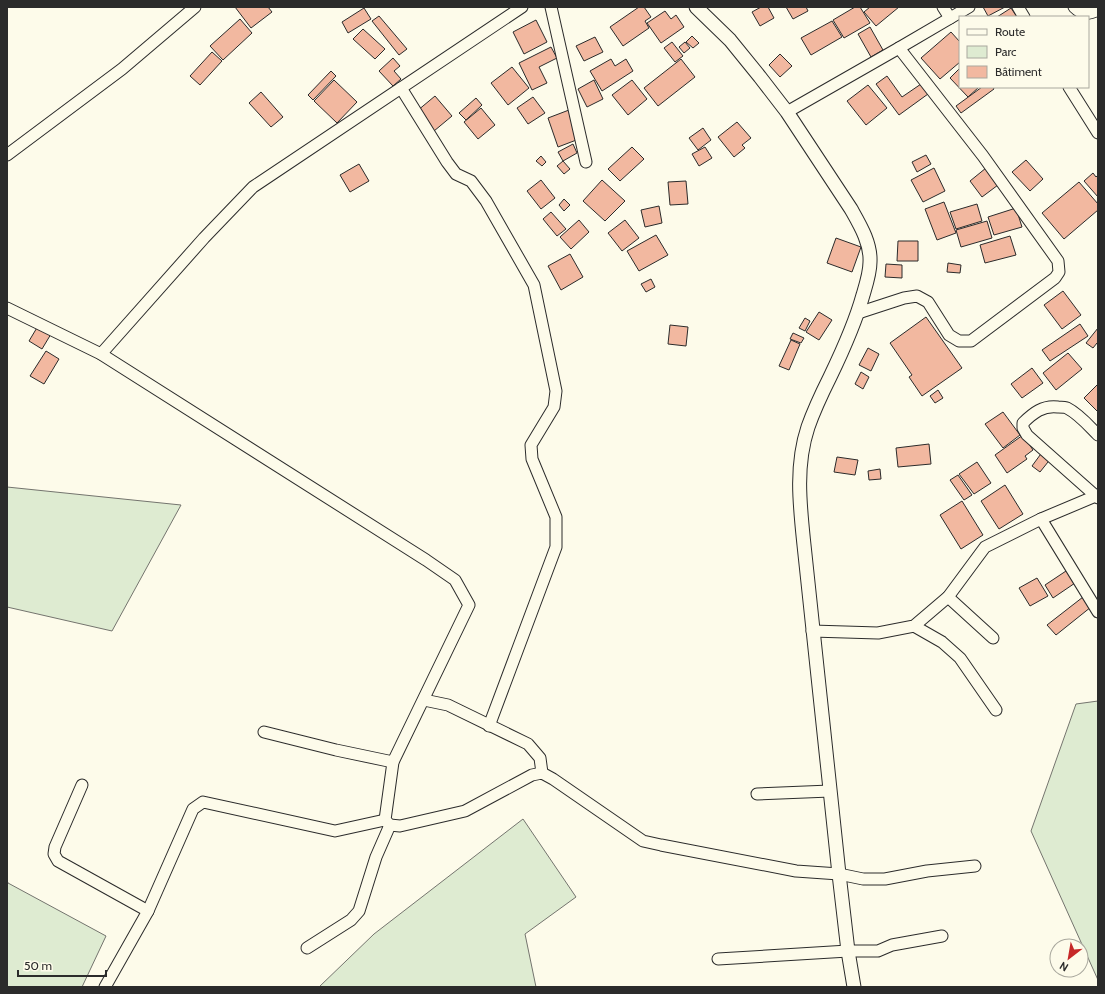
<svg xmlns="http://www.w3.org/2000/svg" width="1105" height="994" font-family="Cabin,sans-serif">
<rect width="100%" height="100%" fill="#fdfbea"/>
<g fill="#deebd1" stroke="#74746e">
<path d="M7,487L181,505L112,631L7,607Z"/>
<path d="M1098,701V980L1031,831L1076,704Z"/>
<path d="M523,819L576,897L525,934L536,987H319L374,934Z"/>
<path d="M7,881L8,883L106,936L82,987H7Z"/>
</g>
<g fill="#f2b8a0" stroke="#2b2b2b">
<path d="M235,7H268L272,12L251,28Z"/>
<path d="M639,7H644L651,17L645,21L649,28L623,46L610,27Z"/>
<path d="M761,7H768L774,18L760,26L752,12Z"/>
<path d="M786,7H806L808,11L793,19Z"/>
<path d="M855,7H860L870,23L844,38L833,20Z"/>
<path d="M870,7H899L876,26L864,12Z"/>
<path d="M983,7H1005L988,16Z"/>
<path d="M364,8L371,19L348,33L342,22Z"/>
<path d="M1011,8L1017,17H997Z"/>
<path d="M665,11L671,19L676,15L684,27L661,43L647,23Z"/>
<path d="M379,16L407,49L399,55L372,21Z"/>
<path d="M240,19L252,33L223,60L210,46Z"/>
<path d="M536,20L547,42L524,54L513,32Z"/>
<path d="M832,21L842,37L811,55L801,38Z"/>
<path d="M870,27L883,50L871,57L858,34Z"/>
<path d="M363,29L385,49L375,59L353,39Z"/>
<path d="M951,32L960,42V62L940,79L921,58Z"/>
<path d="M692,36L699,43L693,48L686,42Z"/>
<path d="M595,37L603,52L584,61L576,46Z"/>
<path d="M672,42L683,56L675,62L664,48Z"/>
<path d="M685,42L690,48L684,53L679,47Z"/>
<path d="M551,47L557,58L539,67L547,83L532,90L519,63Z"/>
<path d="M212,52L222,61L200,85L190,76Z"/>
<path d="M780,54L792,66L780,77L769,65Z"/>
<path d="M393,58L400,66L394,71L401,79L393,86L379,71Z"/>
<path d="M611,59L615,66L626,59L633,71L602,91L590,71Z"/>
<path d="M681,59L695,77L658,106L644,88Z"/>
<path d="M512,67L529,88L508,105L491,83Z"/>
<path d="M960,68V87H979L968,97L950,78Z"/>
<path d="M331,71L336,76L313,100L308,95Z"/>
<path d="M887,76L902,97L921,84L928,94L899,115L876,84Z"/>
<path d="M334,80L357,102L337,123L314,101Z"/>
<path d="M594,80L603,99L587,107L578,89Z"/>
<path d="M632,80L647,99L628,115L612,95Z"/>
<path d="M868,85L887,108L866,125L847,101Z"/>
<path d="M982,87H993L994,89L961,113L956,106Z"/>
<path d="M261,92L283,117L271,127L249,103Z"/>
<path d="M435,96L452,116L434,131L417,111Z"/>
<path d="M533,97L545,113L528,124L517,108Z"/>
<path d="M476,98L482,105L466,120L459,113Z"/>
<path d="M481,108L495,125L478,139L464,122Z"/>
<path d="M569,110L579,139L558,147L548,118Z"/>
<path d="M737,122L751,138L742,145L745,148L734,157L718,137Z"/>
<path d="M703,128L711,140L698,150L689,138Z"/>
<path d="M573,144L577,153L563,161L558,152Z"/>
<path d="M632,147L644,159L620,181L608,169Z"/>
<path d="M705,147L712,158L699,166L692,154Z"/>
<path d="M926,155L931,164L917,172L912,162Z"/>
<path d="M541,156L546,162L542,166L536,161Z"/>
<path d="M1026,160L1043,179L1030,191L1012,172Z"/>
<path d="M563,161L570,169L564,174L557,166Z"/>
<path d="M359,164L369,181L350,192L340,175Z"/>
<path d="M934,168L945,191L923,202L911,180Z"/>
<path d="M986,168L998,185L982,197L970,181Z"/>
<path d="M1093,173L1096,177L1098,175V197L1084,181Z"/>
<path d="M541,180L555,198L541,209L527,191Z"/>
<path d="M602,180L625,201L605,221L583,201Z"/>
<path d="M686,181L688,204L670,205L668,182Z"/>
<path d="M1079,182L1098,204V210L1064,239L1042,213Z"/>
<path d="M564,199L570,205L564,211L559,205Z"/>
<path d="M944,202L956,233L937,240L925,209Z"/>
<path d="M977,204L982,221L956,229L950,212Z"/>
<path d="M659,206L662,223L645,227L641,210Z"/>
<path d="M1016,208L1022,227L994,235L988,217Z"/>
<path d="M551,212L566,229L557,236L543,219Z"/>
<path d="M579,220L589,232L571,249L560,237Z"/>
<path d="M625,220L639,238L622,251L608,233Z"/>
<path d="M987,221L992,238L961,247L956,230Z"/>
<path d="M656,235L668,255L639,271L627,251Z"/>
<path d="M1010,236L1016,255L985,263L980,245Z"/>
<path d="M836,238L861,247L852,272L827,263Z"/>
<path d="M898,241H918V261H897Z"/>
<path d="M570,254L583,277L561,290L548,266Z"/>
<path d="M948,263L961,265L960,273L947,272Z"/>
<path d="M886,264L902,265V278L885,277Z"/>
<path d="M651,279L655,287L646,292L641,284Z"/>
<path d="M1063,291L1081,315L1062,329L1044,305Z"/>
<path d="M819,312L832,320L819,340L806,332Z"/>
<path d="M926,317L962,368L922,396L909,377L912,375L890,343Z"/>
<path d="M805,318L810,321L805,331L799,328Z"/>
<path d="M1080,324L1088,336L1050,361L1042,350Z"/>
<path d="M670,325L688,327L686,346L668,344Z"/>
<path d="M38,326L51,334L42,349L29,341Z"/>
<path d="M1098,328V345L1097,343L1093,348L1086,343Z"/>
<path d="M793,333L804,338L801,343L790,339Z"/>
<path d="M791,340L800,344L789,370L779,366Z"/>
<path d="M868,348L879,354L871,371L859,365Z"/>
<path d="M46,351L59,359L44,384L30,376Z"/>
<path d="M1068,353L1082,369L1056,390L1043,373Z"/>
<path d="M1032,368L1043,383L1022,398L1011,384Z"/>
<path d="M861,372L869,377L863,389L855,384Z"/>
<path d="M1098,384V412L1084,398Z"/>
<path d="M938,390L943,398L935,403L930,396Z"/>
<path d="M1003,412L1020,435L1003,448L985,424Z"/>
<path d="M1023,435L1033,450L1025,456L1027,459L1007,473L995,455Z"/>
<path d="M929,444L931,464L898,467L896,448Z"/>
<path d="M1043,451L1052,457L1040,472L1032,466Z"/>
<path d="M837,457L858,460L855,475L834,472Z"/>
<path d="M977,462L991,483L974,494L959,474Z"/>
<path d="M880,469L881,479L869,480L868,471Z"/>
<path d="M958,475L972,495L964,500L950,480Z"/>
<path d="M1005,485L1023,514L999,529L981,501Z"/>
<path d="M962,501L983,535L961,549L940,515Z"/>
<path d="M1069,569L1078,581L1053,598L1045,585Z"/>
<path d="M1037,578L1048,596L1030,606L1019,588Z"/>
<path d="M1083,597L1091,607L1056,635L1047,625Z"/>
</g>
<g fill="none" stroke-linecap="round" stroke-linejoin="round">
<g stroke="#2b2b2b" stroke-width="13">
<g id="minor">
<path d="M551,7L586,162"/>
<path d="M943,7L950,18"/>
<path d="M1018,7L1024,17"/>
<path d="M1074,7C1082,15 1088,15 1098,10"/>
<path d="M1069,87L1098,133"/>
<path d="M401,88L447,162L456,174L471,181L486,201L534,285L556,391L554,407L531,445L532,459L556,517V547L489,726"/>
<path d="M787,112L899,48L969,7"/>
<path d="M7,155L122,69L195,7"/>
<path d="M7,308L101,354L426,560L455,580L469,605L393,762L385,820L390,825L400,826L465,811L532,775L542,773L553,779L643,841L661,845L796,871L839,874L863,879H885L927,871L975,866"/>
<path d="M858,313L904,298L917,296L928,302L949,335L959,341H971L1055,278L1059,272L1058,261L983,156L899,48"/>
<path d="M101,354L204,238L253,187L522,7"/>
<path d="M1098,435C1089,426 1079,414 1067,408C1065,407 1061,407 1058,407C1043,405 1033,413 1023,423V428L1027,435L1098,498"/>
<path d="M1041,519L1098,612"/>
<path d="M948,597L993,638"/>
<path d="M914,626L942,642L960,658L996,710"/>
<path d="M812,631L878,633L914,626L948,597L985,547L1041,519L1098,495"/>
<path d="M424,700L448,705L528,744L540,758L542,773"/>
<path d="M264,732L336,750L393,762"/>
<path d="M82,785L55,847L54,854L58,861L148,911"/>
<path d="M757,794L830,791"/>
<path d="M307,948L351,920L359,911L376,857L390,825"/>
<path d="M718,959L848,951H878L892,945L942,936"/>
<path d="M105,987L148,911L193,809L203,802L335,831L385,820"/>
</g>
</g>
<g stroke="#2b2b2b" stroke-width="15">
<path id="tertiary" d="M696,7L730,40L760,77L787,112L851,209C860,225 871,243 870,262C870,273 866,285 863,295C855,324 843,350 830,377C822,393 814,410 808,427C795,466 800,506 804,545L839,874L848,951L854,987"/>
</g>
<use href="#minor" stroke="#fdfbea" stroke-width="11"/>
<use href="#tertiary" stroke="#fdfbea" stroke-width="13"/>
</g>
<rect width="1105" height="994" fill="none" stroke="#2b2b2b" stroke-width="16"/>
<rect x="959" y="16" width="130" height="72" fill="#fdfbea" stroke="#a9a89e"/>
<rect x="967" y="29" width="20" height="6" fill="#fdfbea" stroke="#a9a89e"/>
<text x="995" y="36" font-size="12" fill="#2b2b2b">Route</text>
<rect x="967" y="46" width="20" height="12" fill="#deebd1" stroke="#a9a89e"/>
<text x="995" y="56" font-size="12" fill="#2b2b2b">Parc</text>
<rect x="967" y="66" width="20" height="12" fill="#f2b8a0" stroke="#a9a89e"/>
<text x="995" y="76" font-size="12" fill="#2b2b2b">Bâtiment</text>
<g transform="translate(1069 958) rotate(211)"><circle r="19" fill="#fdfbea" stroke="#a9a89e"/>
<path d="M0-3L7 15L0 10L-7 15Z" fill="#c62828"/>
<text y="-6" font-size="11" font-weight="bold" text-anchor="middle" fill="#2b2b2b">N</text>
</g>
<path d="M18 970v6h88v-6" fill="none" stroke="#2b2b2b" stroke-width="2"/>
<text x="24" y="970" font-size="12" fill="#2b2b2b" stroke="#fdfbea" stroke-width="3" paint-order="stroke">50 m</text>
</svg>
